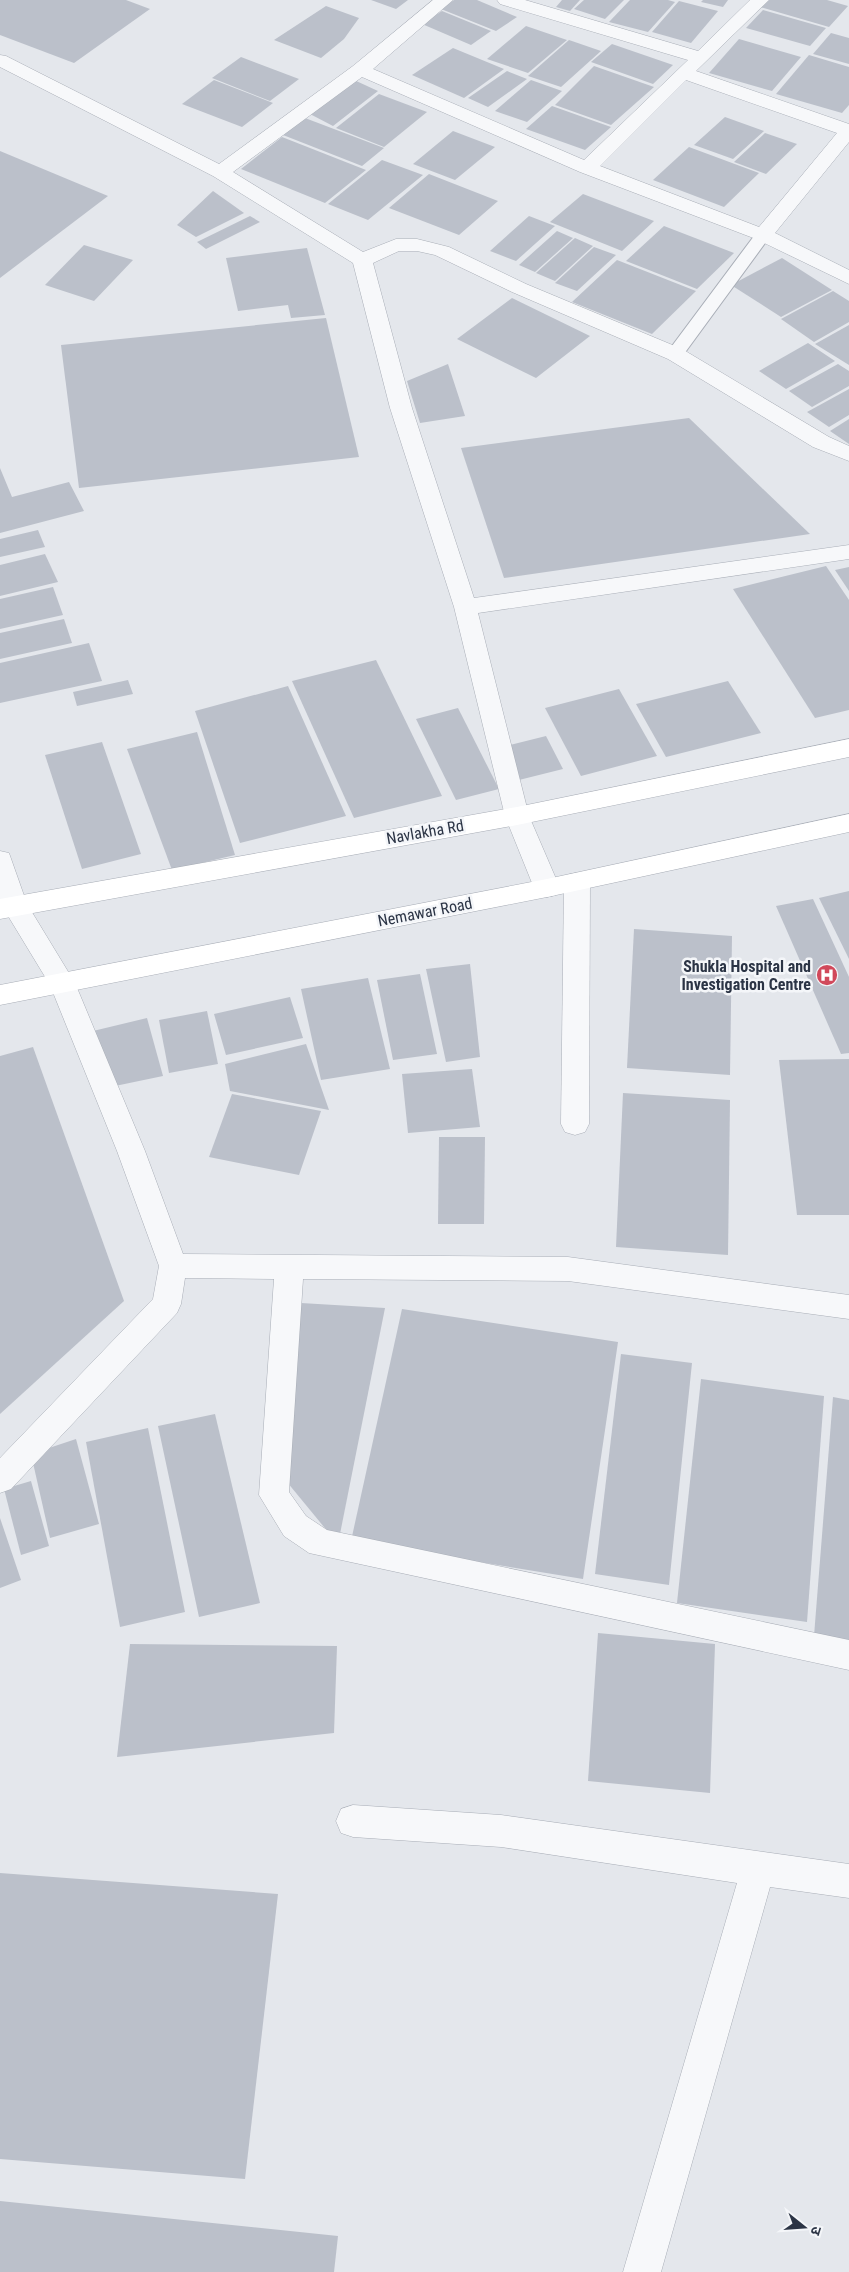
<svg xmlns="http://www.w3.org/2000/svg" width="849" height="2272" font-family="'Roboto Condensed','Noto Sans Devanagari',sans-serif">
<rect width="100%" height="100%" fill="#e4e7ec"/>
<g fill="#bbc0ca">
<path d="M0,0H126L150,9L74,63L0,35Z"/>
<path d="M371,0H408L396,9Z"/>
<path d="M454,0H477L517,17L496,31L441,9Z"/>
<path d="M562,0H580L570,11L556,7Z"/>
<path d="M584,0H624L605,19L574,9Z"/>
<path d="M630,0H668L675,2L648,32L609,22Z"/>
<path d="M703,0H728L723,7L701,2Z"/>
<path d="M766,0H827L848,6L829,27L760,7Z"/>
<path d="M679,1L718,11L691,43L652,32Z"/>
<path d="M326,6L359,18L344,39L321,58L274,40Z"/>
<path d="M763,10L826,28L810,46L746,28Z"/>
<path d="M442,11L491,31L471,45L422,24Z"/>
<path d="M526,26L567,40L528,73L487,59Z"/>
<path d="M831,33L849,38V64L813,54Z"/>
<path d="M739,39L801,57L772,91L709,73Z"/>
<path d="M569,40L601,51L561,87L528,76Z"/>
<path d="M612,44L673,65L653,84L591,62Z"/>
<path d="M453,48L504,69L464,98L412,75Z"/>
<path d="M809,55L849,67V105L842,113L776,94Z"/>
<path d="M241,57L299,79L270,101L212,78Z"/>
<path d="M594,66L654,87L611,125L555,105Z"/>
<path d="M507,71L527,79L488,107L468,98Z"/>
<path d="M214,80L273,103L242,127L182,104Z"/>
<path d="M354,80L378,91L333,126L310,114Z"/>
<path d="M531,80L562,91L527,122L495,111Z"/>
<path d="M379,94L427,112L384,147L336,128Z"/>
<path d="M552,106L611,127L585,150L526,129Z"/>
<path d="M725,117L764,131L733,159L694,145Z"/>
<path d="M305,118L384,148L362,166L283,135Z"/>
<path d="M453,131L495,147L455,180L413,164Z"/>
<path d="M765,133L797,144L766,174L734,162Z"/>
<path d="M282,137L366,170L325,203L241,169Z"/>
<path d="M689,147L759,173L724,207L653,180Z"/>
<path d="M0,151L108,196L0,278Z"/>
<path d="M382,160L423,175L368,220L328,204Z"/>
<path d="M429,174L498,201L459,235L389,208Z"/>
<path d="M213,191L244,213L196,237L177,225Z"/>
<path d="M583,194L654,221L622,251L550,222Z"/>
<path d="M250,216L260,222L206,249L197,242Z"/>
<path d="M529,216L555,226L516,261L490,251Z"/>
<path d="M664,226L734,253L697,289L626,261Z"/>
<path d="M557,231L573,238L535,272L519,265Z"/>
<path d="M575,238L593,246L555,281L536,273Z"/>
<path d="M84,245L133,260L94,301L45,285Z"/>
<path d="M594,247L616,255L577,291L555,283Z"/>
<path d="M307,248L325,315L291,318L288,305L238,311L226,258Z"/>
<path d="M782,258L832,290L781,317L731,285Z"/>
<path d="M617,260L696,291L652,334L572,302Z"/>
<path d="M833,291L849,301V322L814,342L781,319Z"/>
<path d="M512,298L590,336L536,378L457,339Z"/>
<path d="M326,318L359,457L79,488L61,345Z"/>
<path d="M849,325V365L815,344Z"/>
<path d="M808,343L835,361L786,389L759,371Z"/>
<path d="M448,364L465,416L420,423L407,381Z"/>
<path d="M838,364L849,371V386L812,407L789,391Z"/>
<path d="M849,389V415L829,427L807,412Z"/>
<path d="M689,418L810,534L504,578L461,448Z"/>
<path d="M849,419V444L830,431Z"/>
<path d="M0,468L12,497L69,482L84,511L0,533Z"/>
<path d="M38,530L45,547L0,557V539Z"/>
<path d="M45,554L58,582L0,596V565Z"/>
<path d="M826,566L849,600V710L815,718L733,589Z"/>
<path d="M849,567V591L835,570Z"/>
<path d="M53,587L63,615L0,629V599Z"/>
<path d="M64,619L72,643L0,659V633Z"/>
<path d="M89,643L102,681L0,703V663Z"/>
<path d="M376,660L442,796L354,818L292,681Z"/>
<path d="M128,680L133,694L77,706L73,692Z"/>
<path d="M728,681L761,733L666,757L636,704Z"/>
<path d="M288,686L346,816L240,843L195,711Z"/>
<path d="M619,689L657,756L581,776L545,708Z"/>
<path d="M458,708L499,789L456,800L416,719Z"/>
<path d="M197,732L235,855L172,870L127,749Z"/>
<path d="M546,736L563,769L519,780L502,747Z"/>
<path d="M102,742L141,854L82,869L45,755Z"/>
<path d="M849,891V959L819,898Z"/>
<path d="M813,899L849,977V1053L841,1054L776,906Z"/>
<path d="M634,929L732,936L730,1075L627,1068Z"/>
<path d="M470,964L480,1057L446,1062L426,969Z"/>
<path d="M420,974L437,1054L393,1060L377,980Z"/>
<path d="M368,978L390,1069L321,1080L301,989Z"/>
<path d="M290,997L303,1038L226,1055L214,1014Z"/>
<path d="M207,1011L218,1064L169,1073L159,1020Z"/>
<path d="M147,1018L163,1076L115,1086L93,1031Z"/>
<path d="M306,1044L329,1110L230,1091L225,1064Z"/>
<path d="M33,1047L124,1301L0,1414V1056Z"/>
<path d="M849,1059V1215H797L779,1060Z"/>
<path d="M472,1069L480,1127L408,1133L402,1074Z"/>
<path d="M623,1093L730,1100L728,1255L616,1247Z"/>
<path d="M232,1094L321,1111L299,1175L209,1157Z"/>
<path d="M439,1137H485L484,1224H438Z"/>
<path d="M301,1303L385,1308L338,1544L287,1482Z"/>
<path d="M402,1309L618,1342L583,1579L351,1541Z"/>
<path d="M621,1354L692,1363L669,1585L595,1574Z"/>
<path d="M701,1379L824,1396L807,1622L677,1603Z"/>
<path d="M833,1397L849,1400V1641L814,1636Z"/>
<path d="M215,1414L260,1603L199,1617L158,1426Z"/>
<path d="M148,1428L185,1612L120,1627L86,1442Z"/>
<path d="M76,1439L99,1524L50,1538L31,1454Z"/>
<path d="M31,1481L49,1546L21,1555L4,1489Z"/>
<path d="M0,1518L21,1580L0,1588Z"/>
<path d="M598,1633L715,1644L710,1793L588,1781Z"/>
<path d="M130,1644L337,1646L334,1733L117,1757Z"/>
<path d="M0,1873L278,1894L245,2179L0,2159Z"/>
<path d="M0,2201L338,2236L334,2272H0Z"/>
</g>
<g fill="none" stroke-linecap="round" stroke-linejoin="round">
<g stroke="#a9aeb7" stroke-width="2">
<path id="service" d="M763,230L771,235L681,358H669L666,354L669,350L757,232Z"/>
</g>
<g stroke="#a9aeb7" stroke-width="1">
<g id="minor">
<path d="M433,0H453L373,69L584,160L688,60L500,4L497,0H525L698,51L750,0H769L696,71L849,124V142L775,233L849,270V284L756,239L580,172L362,77L233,172L363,252L396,239H417L449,247L526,284L682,349L829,437L849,446V461L813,447L668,359L512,292L435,255L417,251H399L373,263L412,408L474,598L849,545V559L478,613L529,816L560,888L556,895L547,897L538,895L534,888L505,816L454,607L390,408L353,263L213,176L0,67V55L6,56L219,164L353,66ZM686,80L837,133L759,227L600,166Z"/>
<path d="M0,851L9,853L27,904L75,983L145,1151L183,1254L568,1257L849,1295V1319L568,1281L303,1279L289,1492L306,1516L327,1530L849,1640V1670L309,1553L284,1536L259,1495L274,1279L185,1278L181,1304L177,1313L11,1489L0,1493V1458L153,1299L159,1266L117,1151L50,985L2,906L0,899Z"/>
<path d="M577,873L586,875L590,882L589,1124L585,1132L575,1135L565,1132L561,1124L564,882L568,875Z"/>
<path d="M353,1805L501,1815L849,1864V1898L770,1887L661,2272H623L737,1883L501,1847L353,1837L341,1833L336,1821L341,1809Z"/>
</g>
</g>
<g stroke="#a9aeb7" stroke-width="1">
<g id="secondary">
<path d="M849,739V757L517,825L0,919V899L517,807Z"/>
<path d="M849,814V832L547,897L0,1005V985L547,879Z"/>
</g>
</g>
<use href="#service" fill="#f7f8fa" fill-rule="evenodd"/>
<use href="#minor" fill="#f7f8fa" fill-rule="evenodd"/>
<use href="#secondary" fill="#fff" fill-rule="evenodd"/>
</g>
<defs>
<g id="hospital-disc" transform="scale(1.125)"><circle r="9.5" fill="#d1495b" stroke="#f4f6f9"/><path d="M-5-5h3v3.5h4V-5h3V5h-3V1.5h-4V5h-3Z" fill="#fff"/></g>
</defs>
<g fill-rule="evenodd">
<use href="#hospital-disc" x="827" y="975"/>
</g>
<g text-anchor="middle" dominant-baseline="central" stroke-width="5" stroke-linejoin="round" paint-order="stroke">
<g font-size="16" fill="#2b3445" stroke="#f4f6f9">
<text transform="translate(425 832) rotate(-10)">Navlakha Rd</text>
<text transform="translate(425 912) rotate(-11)">Nemawar Road</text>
</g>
<g font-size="16" font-weight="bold" fill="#2b3445" stroke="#f4f6f9" text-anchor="end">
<text x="811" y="966">Shukla Hospital and<tspan x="811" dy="18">Investigation Centre</tspan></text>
</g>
</g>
<g transform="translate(804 2227) rotate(107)" stroke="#f4f6f9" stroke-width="4" paint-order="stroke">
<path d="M0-4L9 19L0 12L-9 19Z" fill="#2b3445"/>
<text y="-8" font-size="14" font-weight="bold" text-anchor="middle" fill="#2b3445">उ</text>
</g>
</svg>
